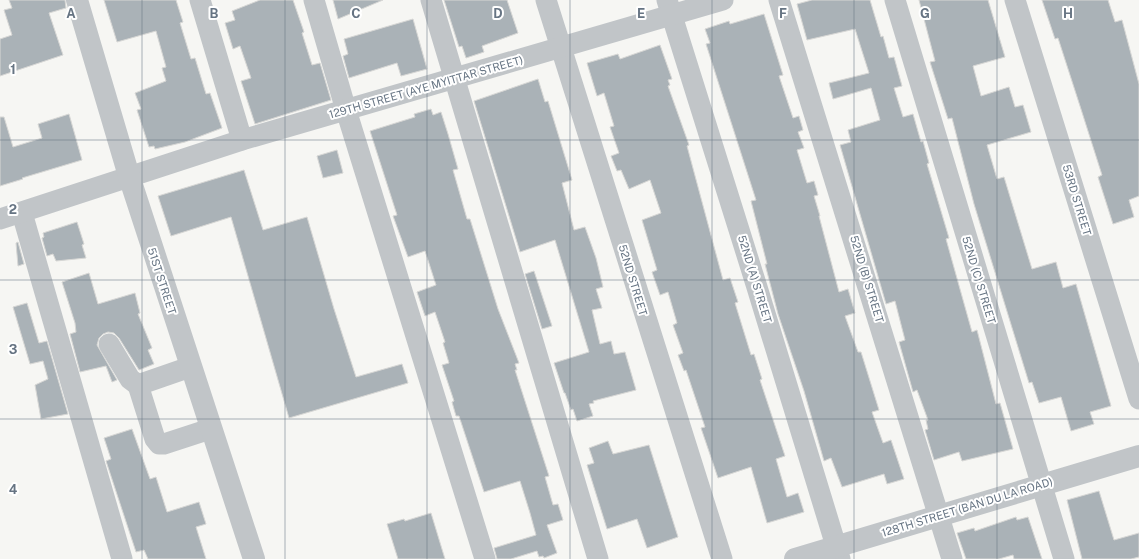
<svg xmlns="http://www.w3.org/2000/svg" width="1139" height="559" font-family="'Public Sans',sans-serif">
<rect width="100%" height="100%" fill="#f6f6f3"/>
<g fill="#aab2b7" stroke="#d7d7d5">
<path d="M9,0H65L66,8L49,13L63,55L0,76V39L12,35L4,10L12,8Z"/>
<path d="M104,0H176L183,22L180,23L191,59L195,58L206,94L210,93L222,128L185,142L155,149L154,146L149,147L137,110L141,109L135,93L166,81L162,68L166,67L156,31L117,42Z"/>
<path d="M260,0H293L304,32L302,33L312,65L320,63L331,100L255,124L241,81L251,78L240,46L233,49L225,23L235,20L232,11Z"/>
<path d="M333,0H383L338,19Z"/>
<path d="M444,0H507L518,33L482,46L484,52L466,58L462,46L459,47Z"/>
<path d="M812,0H870L881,37L883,36L889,58L894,57L902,86L894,88L903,117L913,114L921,142L923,141L929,163L927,164L949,238L946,239L972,332L977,330L996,404L1000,403L1013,449L962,461L959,452L934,460L925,430L928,429L926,420H928L917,390L913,392L899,342L905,340L895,301L886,304L840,145L851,142L848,130L880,120L871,88L833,99L829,83L869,73L855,29L807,40L797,4Z"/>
<path d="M919,0H988L1005,57L973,66L981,96L1009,87L1015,107L1023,105L1031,132L987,145L997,179L1004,177L1032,269L1056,262L1063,288L1076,284L1111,406L1090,412L1094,424L1071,431L1061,397L1039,403L1032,382L1029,383L974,204L952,118L948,119L930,62L935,61Z"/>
<path d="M1042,0H1108L1115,22L1122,20L1139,84V196L1129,200L1134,217L1113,224L1098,177L1102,175L1080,106L1058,38L1055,39Z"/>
<path d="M764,14L783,75L779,76L793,118L799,116L803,130L798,132L804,148L797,150L807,183L814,181L818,195L814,196L820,216H819L839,292L848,289L855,313L845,316L858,352H861L879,410L872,412L883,443L891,440L904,479L887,484L884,474L842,487L831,458L824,461L804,391L778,314L765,264H767L751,201L756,200L706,44L710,43L705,29L729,21L730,24Z"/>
<path d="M413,19L427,69L401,76L397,63L349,78L343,56L348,54L344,39Z"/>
<path d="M660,45L672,79L668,80L670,85L668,86L689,145L687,146L723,280L730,278L738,302L735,303L751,355L754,354L762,379L760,380L785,456L776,459L787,497L798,493L804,512L767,523L751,467L718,478L701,428L705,427L686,370L684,371L678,355L683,353L673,325L677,323L668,292L660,295L652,272L657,270L642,220L661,213L650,180L629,189L621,170L617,171L611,156L619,153L610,127L614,126L604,93L597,96L587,63L618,54L620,59Z"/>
<path d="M538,79L545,102L548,101L572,180L562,183L574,230L585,227L596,258L603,287L596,289L602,308L592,310L600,344L611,341L614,354L625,352L636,390L593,401L594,403L589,404L593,416L577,421L573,409L571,410L565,393H564L554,363L589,352L555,240L520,252L474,101Z"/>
<path d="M431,109L433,115L441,112L448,134L458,169L453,170L467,219H470L498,309L519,363L515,364L517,370H515L549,476L545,477L553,505L558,504L563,520L547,525L557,553L544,558L543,556L539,557L537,551L511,559H497L494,548L536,535L530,513L520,481L484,492L459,416H456L452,402L454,401L442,365L449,363L443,343L445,342L435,312L425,316L417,292L436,285L425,251L408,257L393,216L397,215L370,131L415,117L414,114Z"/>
<path d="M69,114L82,160L22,178L23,179L0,186V117H4L13,147L42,138L38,124Z"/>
<path d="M337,150L343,173L323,178L317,156Z"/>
<path d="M244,170L263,230L307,217L334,309L356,377L402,364L408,383L289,418L231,217L171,236L158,196Z"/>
<path d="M77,222L84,244L82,245L86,258L56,261L53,254L47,256L42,238L44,237L43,233Z"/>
<path d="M18,242L24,264L18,266L16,243Z"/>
<path d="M534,271L552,326L542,329L525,274Z"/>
<path d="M89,273L98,304L135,293L140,313L138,314L152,348L148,350L154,364L139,370L119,338L114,333L108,332L103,334L99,338L97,345L117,380L112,382L106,366L80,372L70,334L76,332L75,323L62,282Z"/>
<path d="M27,303L39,343L47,341L68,414L41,419L35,385L48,379L43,361L30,364L13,307Z"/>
<path d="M132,429L150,479L156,477L167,512L199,502L206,524L196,527L206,559H148L144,550L136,552L106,461L111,459L104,438Z"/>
<path d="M608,441L613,454L649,445L678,537L647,548L637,519L607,529L587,465L594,463L589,448Z"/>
<path d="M1099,491L1114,540L1139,533V557L1131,559H1082L1067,500Z"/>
<path d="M431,513L445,559H398L387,524L404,519L405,521Z"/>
<path d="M1016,517L1017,520L1028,517L1042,559H1014L1013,555L999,559H966L957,533L974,528L975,531Z"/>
</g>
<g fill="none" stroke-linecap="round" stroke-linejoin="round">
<g stroke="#c1c5c8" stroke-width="21">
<path d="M200,0L242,140"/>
<path d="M314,0L346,110L485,559"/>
<path d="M431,0L598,559"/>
<path d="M546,0L722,559"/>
<path d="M667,0L756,284L840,559"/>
<path d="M779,0L952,559"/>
<path d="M895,0L1064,559"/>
<path d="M1015,0L1139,399"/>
<path d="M22,213L122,559"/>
<path d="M0,219L242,140L723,0"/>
<path d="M109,344L130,379L138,385L190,367"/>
<path d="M138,385L155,439L159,444H164L210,429"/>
</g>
<g stroke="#c1c5c8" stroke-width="22">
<path d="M77,0L129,176L254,559"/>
<path d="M795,559L1139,456"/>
</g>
</g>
<path fill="none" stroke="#667483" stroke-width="1" stroke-opacity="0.55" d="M142,0V559M285,0V559M427,0V559M570,0V559M712,0V559M854,0V559M997,0V559M0,140H1139M0,280H1139M0,419H1139"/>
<g text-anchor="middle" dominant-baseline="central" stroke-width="4" stroke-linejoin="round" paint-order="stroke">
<g font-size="11" fill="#667483" stroke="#fff">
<text transform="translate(426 87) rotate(-16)">129TH STREET (AYE MYITTAR STREET)</text>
<text transform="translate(1077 200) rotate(73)">53RD STREET</text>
<text transform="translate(755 279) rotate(73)">52ND (A) STREET</text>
<text transform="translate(867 279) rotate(73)">52ND (B) STREET</text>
<text transform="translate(633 280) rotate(73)">52ND STREET</text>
<text transform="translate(979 280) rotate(73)">52ND (C) STREET</text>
<text transform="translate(162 281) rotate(72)">51ST STREET</text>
<text transform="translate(967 507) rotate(-17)">128TH STREET (BAN DU LA ROAD)</text>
</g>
</g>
<g font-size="13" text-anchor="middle" font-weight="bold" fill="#667483" stroke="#fff" stroke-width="4" stroke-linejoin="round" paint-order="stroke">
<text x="71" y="18">A</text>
<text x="214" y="18">B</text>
<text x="356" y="18">C</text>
<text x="498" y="18">D</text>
<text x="641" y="18">E</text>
<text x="783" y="18">F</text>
<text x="925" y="18">G</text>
<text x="1068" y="18">H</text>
<text x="13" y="74">1</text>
<text x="13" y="214">2</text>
<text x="13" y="354">3</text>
<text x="13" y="494">4</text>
</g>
</svg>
